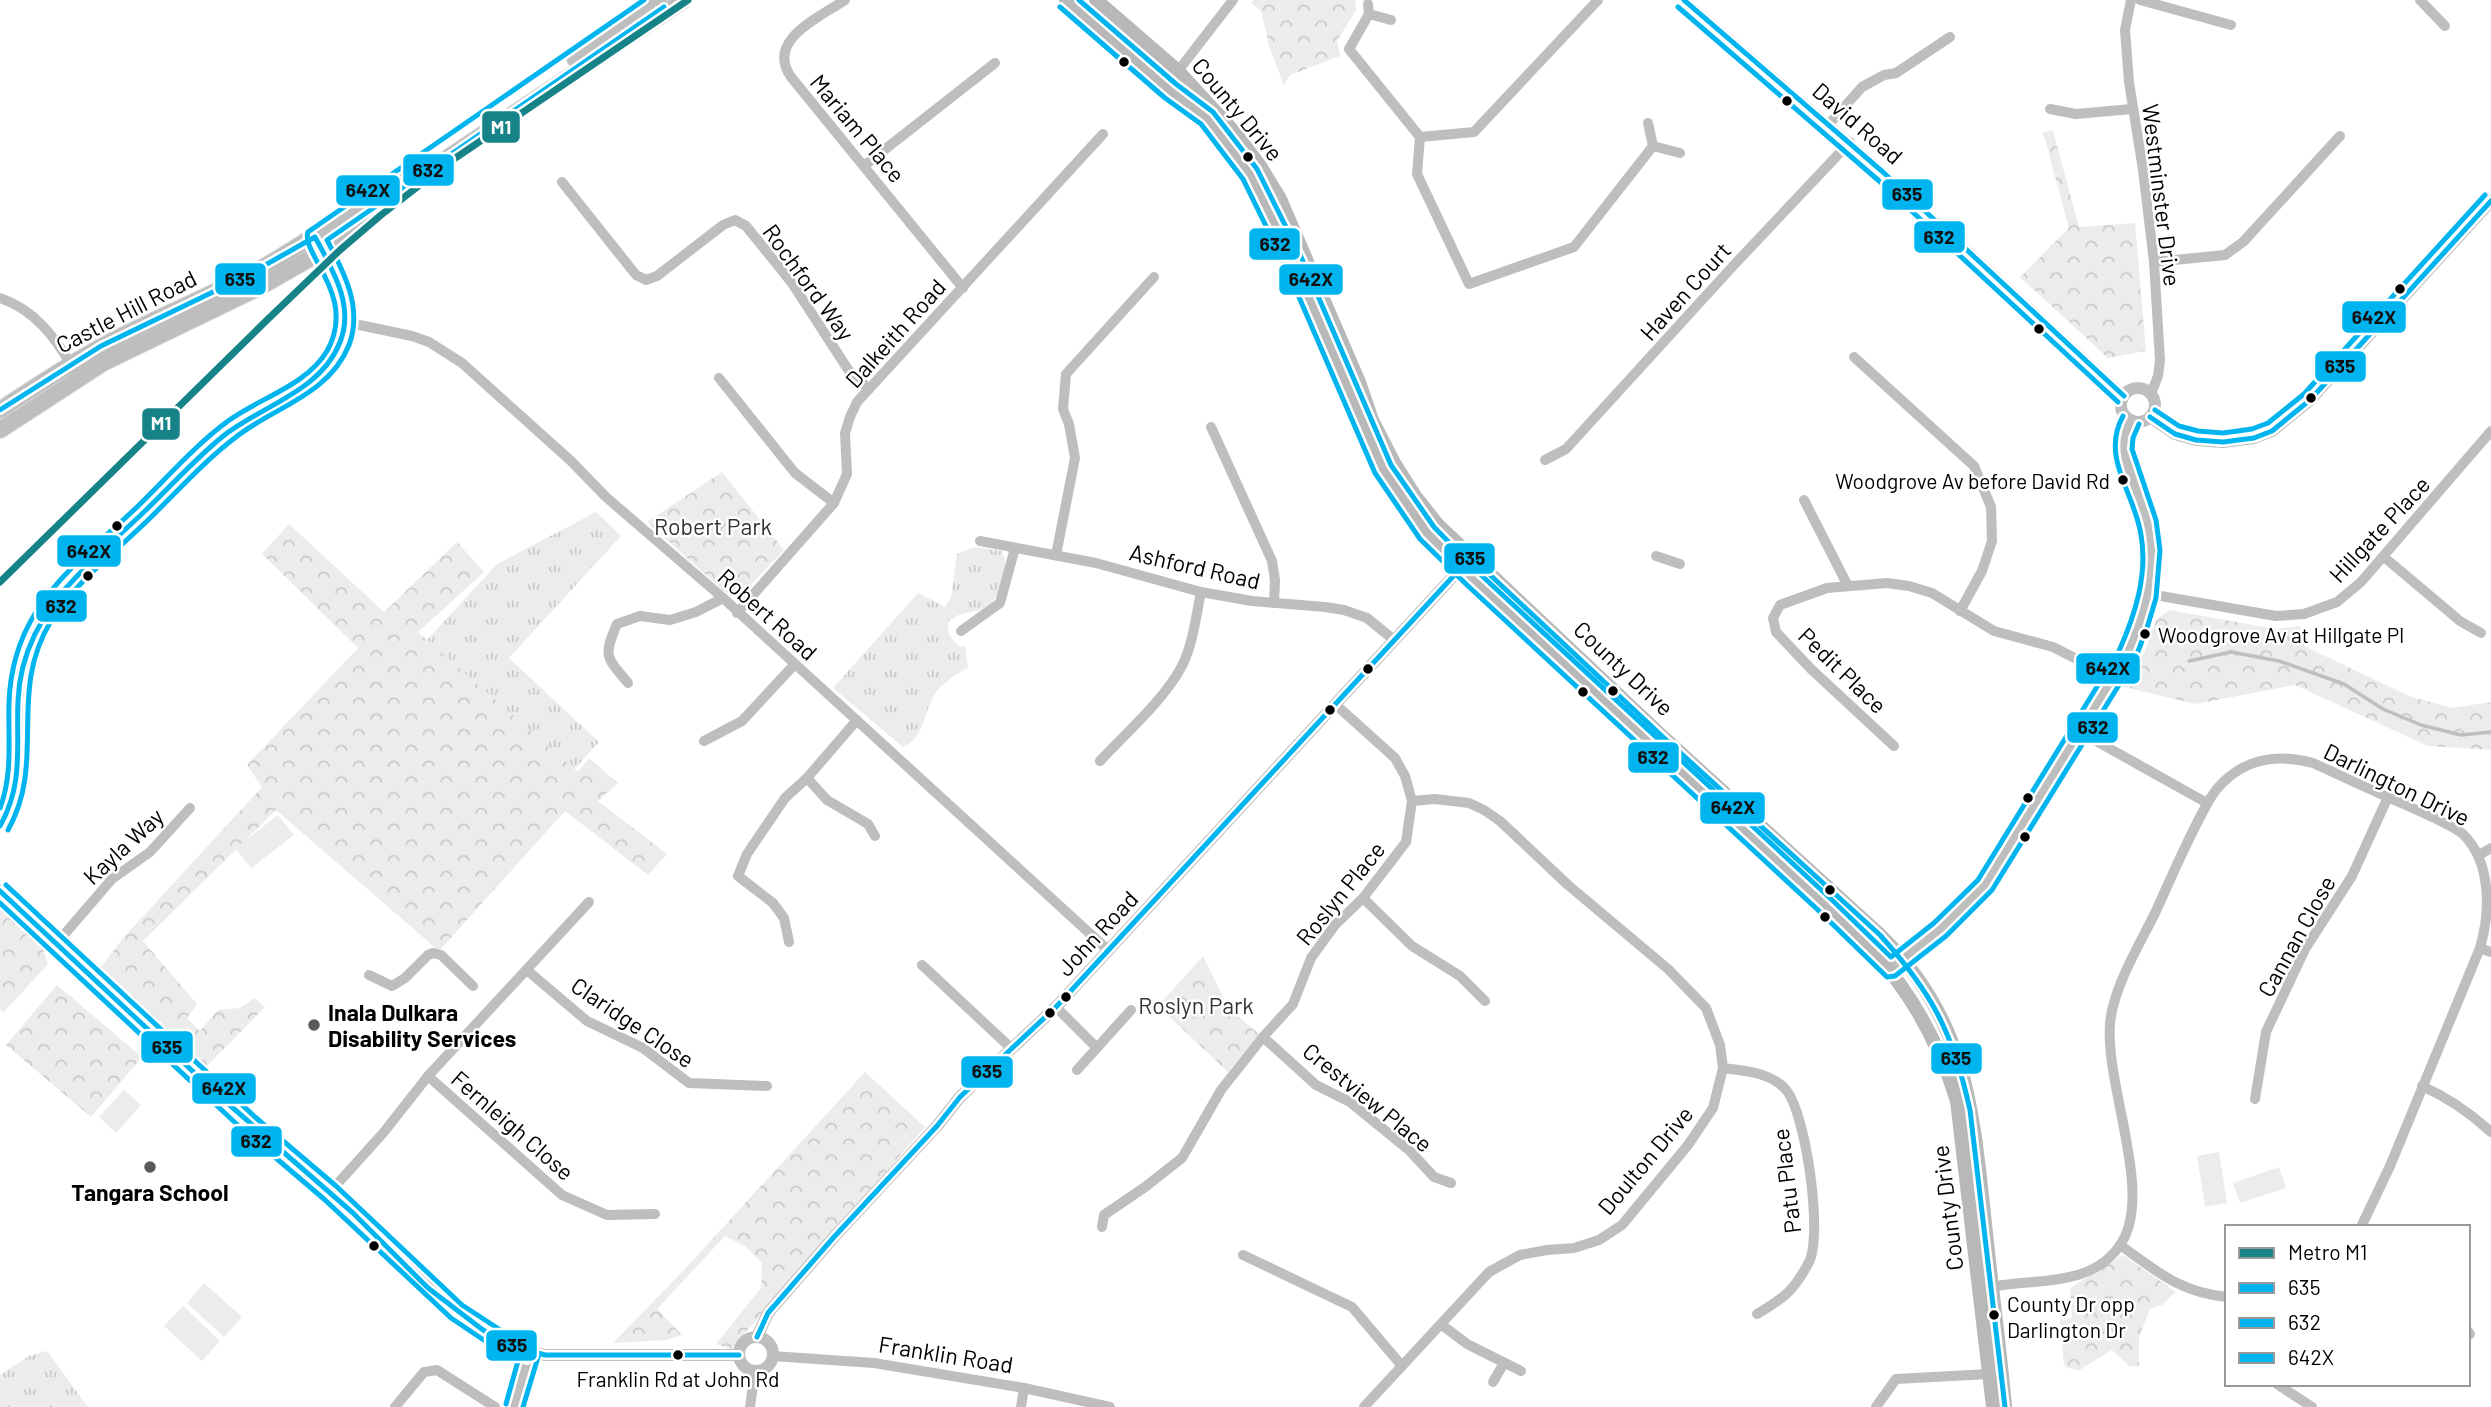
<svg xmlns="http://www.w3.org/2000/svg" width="2491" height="1407" font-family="Barlow,sans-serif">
<defs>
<pattern id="grass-tufts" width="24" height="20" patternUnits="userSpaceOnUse" patternTransform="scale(1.75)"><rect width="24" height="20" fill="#ececec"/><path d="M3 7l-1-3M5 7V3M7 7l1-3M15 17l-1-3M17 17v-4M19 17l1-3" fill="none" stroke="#c9c9c9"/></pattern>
<pattern id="forest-crowns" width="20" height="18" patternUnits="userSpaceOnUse" patternTransform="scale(1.75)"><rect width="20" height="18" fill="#ececec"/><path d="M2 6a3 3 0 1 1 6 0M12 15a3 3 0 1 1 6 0" fill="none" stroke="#c9c9c9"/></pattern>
</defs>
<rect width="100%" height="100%" fill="#fff"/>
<g fill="url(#grass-tufts)">
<path d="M596,512L621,536L509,658L599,742L569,775L425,642L497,564Z"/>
<path d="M974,547L1001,551C1008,562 1006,571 1002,583C988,624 972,602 948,622C947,634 951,639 960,647L965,646L968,668C957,674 945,681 937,691C924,708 925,739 903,747L833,688L918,593L945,607L951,598L957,554Z"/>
<path d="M47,1351L88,1407H0V1375L29,1356Z"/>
</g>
<g fill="url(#forest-crowns)">
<path d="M1253,0H1355L1356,10L1337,41L1340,56L1290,75L1284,85L1270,49L1261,11L1251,3Z"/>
<path d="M2053,131L2079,227L2135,223L2146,351L2108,358L2020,277L2069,228L2043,132Z"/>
<path d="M722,472L784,550L743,593H726L647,522Z"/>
<path d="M289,524L384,612L457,542L484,572L418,632L578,772L589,758L618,783L598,801L667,854L648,875L565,811L439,951L276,810L143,941L197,1004L187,1018L200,1031L218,1010L240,1008L254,998L265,1007L202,1071L97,972L124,937L262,787L247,765L358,648L262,554Z"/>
<path d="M2169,610L2276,629L2300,626L2304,646L2409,696L2452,708L2491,702V750L2428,746L2295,685L2196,704L2123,687L2145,651L2156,620Z"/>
<path d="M0,902L41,943L48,964L4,1012L0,1009Z"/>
<path d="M1203,956L1229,1009L1259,1034L1228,1072L1158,1006Z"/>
<path d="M57,985L142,1057L91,1117L6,1045Z"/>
<path d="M865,1072L925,1127L731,1349L716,1344L761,1288L762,1263L745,1246L725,1236L657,1309L682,1335L666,1340L613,1343L685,1269Z"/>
<path d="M2123,1255L2176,1292L2162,1305L2150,1309L2139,1337V1366L2130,1367L2112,1350L2078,1371L2064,1366L2060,1320L2072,1318L2070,1288Z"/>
</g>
<g fill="#ececec">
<path d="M278,815L294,835L251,868L235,848Z"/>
<path d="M124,1090L141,1105L116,1133L99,1117Z"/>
<path d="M2219,1152L2227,1203L2205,1207L2197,1156Z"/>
<path d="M2279,1167L2286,1188L2240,1203L2233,1183Z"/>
<path d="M204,1283L242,1317L224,1337L187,1303Z"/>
<path d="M183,1306L220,1341L202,1361L164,1326Z"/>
</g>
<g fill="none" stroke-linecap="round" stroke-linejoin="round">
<path stroke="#bfbfbf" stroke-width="3.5" d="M2189,661L2231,652L2279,661L2344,684L2383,709L2421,725L2461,735L2491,732"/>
<g stroke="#dbdbdb" stroke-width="18">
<g id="primary">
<path d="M575,59L659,0"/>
<path d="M0,410C33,388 65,367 99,348C152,319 209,297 262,268C313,239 360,204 409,172"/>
<path d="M0,430L103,363L260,287L323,251L407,185L684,0"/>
</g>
</g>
<g stroke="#bebebe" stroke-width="10">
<path d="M845,0C820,17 765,40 791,77L963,288"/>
<path d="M1598,0L1474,132L1420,137L1417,174L1469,284L1574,247L1653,146"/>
<path d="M1684,0L1884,173L2124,396"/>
<path d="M2131,0L2125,30L2129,82L2143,170L2154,262L2160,360L2158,376L2151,394"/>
<path d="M2140,0L2231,25"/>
<path d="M2420,0L2445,26"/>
<path d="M1368,4L1369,14L1391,20"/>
<path d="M1369,14L1349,49L1420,137"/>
<path d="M1141,61L1166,71H1177"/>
<path d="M1184,98L1178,85V71L1233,0"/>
<path d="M2050,109L2076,114L2132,109"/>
<path d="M1648,123L1653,146L1680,153"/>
<path d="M1829,124L1862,87L1884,75L1896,73L1950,37"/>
<path d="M865,165L995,63"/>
<path d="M562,182L636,275L646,280L657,276L723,225L735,220L746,226L792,283L849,371L869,389"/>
<path d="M2154,262L2225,255L2243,242L2340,136"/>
<path d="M0,298C35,310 55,337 73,368"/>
<path d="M345,322L412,336L429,342L462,363L571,461L606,497L723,598L1109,951"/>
<path d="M1854,357L1974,466L1991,507L1992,541L1982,571L1960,611"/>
<path d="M719,378L795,473L834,503"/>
<path d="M1211,427L1272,561L1275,580L1274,603"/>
<path d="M1545,460L1566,449L1733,266L1850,142"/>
<path d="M1804,500L1848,586"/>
<path d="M980,541L1096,563L1201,592L1252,601L1325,607L1344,610L1367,618L1394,640"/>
<path d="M1056,555L1075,458L1069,424L1063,409L1066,374L1154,277"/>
<path d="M1656,556L1680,564"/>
<path d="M2384,557L2460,621L2481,633"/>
<path d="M2149,594L2276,616L2304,614L2337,602L2361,582L2491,431"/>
<path d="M737,613L834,503L847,474L845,433L850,417L857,402L1103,134"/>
<path d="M961,631L1000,603L1015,548"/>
<path d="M628,683C606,657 603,656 617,624L640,616L670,620L696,612L723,598"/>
<path d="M2080,732L2207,803"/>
<path d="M704,741L742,721L794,665"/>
<path d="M1894,746L1811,669L1776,632L1773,618L1780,605L1827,588L1887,583L1909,586L1932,593L1994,631L2053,647L2112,677"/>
<path d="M1100,761C1126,733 1164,700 1182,666C1193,644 1196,616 1201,592"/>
<path d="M807,778L827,800L868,824L875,836"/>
<path d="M0,826C26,788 17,746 18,702C19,664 34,625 59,595C84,566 115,540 143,513C172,485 200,454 232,429C269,400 324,389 341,341C354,301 333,270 315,237"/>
<path d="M2481,854L2491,848"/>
<path d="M1363,898L1412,946L1460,976L1485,1001"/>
<path d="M789,942L784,918L773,903L738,876L747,854L785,798L807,778L857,720"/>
<path d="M56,944L112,879L150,852L190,808"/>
<path d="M2480,948L2491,952"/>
<path d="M922,965L1012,1049"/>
<path d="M528,971L587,1021L643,1048L689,1083L767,1086"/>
<path d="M369,975L392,986L405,978L428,955L433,953L441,955L473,986"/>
<path d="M1056,1007L1097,1048"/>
<path d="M1263,1037L1316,1085L1350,1102L1409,1150L1434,1177L1451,1183"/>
<path d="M1723,1068C1745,1071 1772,1072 1787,1091C1806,1116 1823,1234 1809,1262C1794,1291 1784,1298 1757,1314"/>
<path d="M1077,1070L1131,1010"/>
<path d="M428,1076L562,1195L607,1215L655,1214"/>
<path d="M2422,1086C2449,1098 2469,1112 2491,1132"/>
<path d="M2255,1099L2266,1032L2305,949L2352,876L2388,797"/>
<path d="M330,1192L384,1132L428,1076L589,902"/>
<path d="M1102,1227L1104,1215L1145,1187L1182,1158L1221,1090L1263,1037L1293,1004L1311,958L1335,925L1363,898L1406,842L1412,801L1405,776L1395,758L1335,704"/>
<path d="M2120,1245C2158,1272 2179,1292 2227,1297"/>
<path d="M1243,1255L1352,1307L1402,1366"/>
<path d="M1986,1288C2032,1277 2093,1290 2122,1242C2153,1191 2105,1085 2110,1024C2113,987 2140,944 2156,911C2172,876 2187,840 2206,806C2211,796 2220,784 2229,777C2254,756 2283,755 2313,763C2344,777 2375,792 2406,805C2425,814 2446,822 2463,834C2491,862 2491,910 2480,948L2390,1166L2361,1227"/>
<path d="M1442,1325L1467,1344L1521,1371"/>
<path d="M2468,1331L2470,1334"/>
<path d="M772,1356L874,1363L1024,1388L1110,1407"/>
<path d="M1493,1382L1504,1363"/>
<path d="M2277,1384L2312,1407"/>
<path d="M395,1407L424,1372L437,1370L495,1407"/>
<path d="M750,1407L755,1371"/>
<path d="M1021,1407L1024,1388"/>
<path d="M1364,1407L1489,1272L1520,1255L1547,1250L1574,1248L1599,1240L1622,1225L1688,1145L1713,1108L1723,1068L1720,1045L1706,1008L1668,969L1568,885L1500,821L1484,810L1469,803L1435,799L1412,801"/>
<path d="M1876,1407L1896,1379L1989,1374"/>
</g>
<g stroke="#bebebe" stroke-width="12">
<circle cx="2138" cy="405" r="17"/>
<path d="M2150,417L2175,434L2196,440L2223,442L2254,438L2272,431L2310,400L2491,201"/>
<path d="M0,891C81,970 164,1047 248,1123C274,1146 303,1167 329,1191C394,1247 457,1339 545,1355H739"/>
<path d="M1894,966L1940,930L1985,885L2127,655C2145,616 2156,577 2150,534C2146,507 2121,462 2123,441C2124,433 2127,427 2131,420"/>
<path d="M757,1337L768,1313L834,1237L937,1126L960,1097L1056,1007L1471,557"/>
<circle cx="756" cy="1354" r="17"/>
<path d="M514,1407L521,1389L530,1352"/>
</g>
<g stroke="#b8b8b8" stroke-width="14">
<path d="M1066,0L1171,91L1207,118L1250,174L1266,203L1294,263L1383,469L1427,533L1474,580L1871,949C1912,993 1939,1043 1957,1101L1993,1407"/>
<path d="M1096,0L1178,71L1235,133L1260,166L1280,199L1359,382L1372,420L1394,463L1415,496L1437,524L1663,737L1880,935C1970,1022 1973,1116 1986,1233C1992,1291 2000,1349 2005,1407"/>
</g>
<use href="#primary" stroke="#bebebe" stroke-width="16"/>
<g stroke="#fff" stroke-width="10">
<g id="bus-1">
<path d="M1684,0L1884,173L2124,396"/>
<path d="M0,410L101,346L242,278L315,237C332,269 355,305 340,342C321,392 260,406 222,437C194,460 170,487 145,511C123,532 100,552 79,574C44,609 20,650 18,701C16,747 24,783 0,826"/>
<path d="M2150,417L2175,434L2196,440L2223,442L2254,438L2272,431L2310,400L2491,201"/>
<path d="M0,891L217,1094L353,1213L428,1288L483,1330L513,1346L545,1355H739"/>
<path d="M757,1337L768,1313L834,1237L937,1126L960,1097L1056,1007L1471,557L1663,737L1880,935C1933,994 1953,1033 1970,1110L2005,1407"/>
</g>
</g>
<g stroke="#fff" stroke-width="10">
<g id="bus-2">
<path d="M1060,7L1165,98L1201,124L1243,179L1286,267L1375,473L1420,539L1468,586L1818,910L1887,977L1895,976L1946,936L1992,890L2135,659L2147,628L2156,598L2160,550L2156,520L2132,449L2133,438L2139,424"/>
<path d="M1678,7L1878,180L2118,402"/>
<path d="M8,830C47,761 7,693 51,621C76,582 114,553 147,521C176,493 203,462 236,437C274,407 329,395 349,345C363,308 344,272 327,240L664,7"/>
<path d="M0,903L243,1130L324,1199L451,1318L500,1351L527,1360"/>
<path d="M523,1407L539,1354"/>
</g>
</g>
<g stroke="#fff" stroke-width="10">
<g id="bus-3">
<path d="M1079,0L1176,84L1213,112L1257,169L1302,259L1391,465L1434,527L1480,574L1830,898L1891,957L1934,923L1978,880L2119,651C2135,615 2148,575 2141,535C2135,493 2100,458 2123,416"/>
<path d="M2155,410L2179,426L2198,431L2223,433L2252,429L2268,423L2304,394L2485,195"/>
<path d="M0,808C13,774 8,739 9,703C10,671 19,639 36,612C61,572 101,541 135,509C166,479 194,446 228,421C259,398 306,386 327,351C358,296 300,253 308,232L644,0"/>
<path d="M6,885L255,1117L336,1186L462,1305L508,1335L533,1344"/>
<path d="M506,1404L521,1350"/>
</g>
</g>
<use href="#bus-1" stroke="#00b5ef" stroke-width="5"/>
<use href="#bus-2" stroke="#00b5ef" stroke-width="5"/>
<use href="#bus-3" stroke="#00b5ef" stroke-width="5"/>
<g stroke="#fff" stroke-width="12">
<path id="metro-1" d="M0,582L267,320L340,250L381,215L451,161L688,0"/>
</g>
<use href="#metro-1" stroke="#168388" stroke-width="7"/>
</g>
<g fill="#000" stroke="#fff" stroke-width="2.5">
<circle cx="1124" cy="62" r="6"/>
<circle cx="1787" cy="101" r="6"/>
<circle cx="1248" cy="157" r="6"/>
<circle cx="2400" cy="289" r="6"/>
<circle cx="2039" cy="329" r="6"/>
<circle cx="2311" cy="398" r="6"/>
<circle cx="2123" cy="480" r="6"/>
<circle cx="117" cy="526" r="6"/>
<circle cx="88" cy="576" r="6"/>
<circle cx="2145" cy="634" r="6"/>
<circle cx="1368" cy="669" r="6"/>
<circle cx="1613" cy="691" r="6"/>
<circle cx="1583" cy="692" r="6"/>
<circle cx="1330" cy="710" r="6"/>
<circle cx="2028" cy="798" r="6"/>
<circle cx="2025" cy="837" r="6"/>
<circle cx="1830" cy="890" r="6"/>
<circle cx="1825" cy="917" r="6"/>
<circle cx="1066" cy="997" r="6"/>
<circle cx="1050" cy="1013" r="6"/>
<circle cx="374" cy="1246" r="6"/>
<circle cx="1994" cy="1315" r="6"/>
<circle cx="678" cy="1355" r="6"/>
</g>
<g fill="#595959" stroke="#fff" stroke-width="2.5">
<circle cx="314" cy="1025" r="7"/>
<circle cx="150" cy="1167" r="7"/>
</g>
<g text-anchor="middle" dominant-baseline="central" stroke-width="5" stroke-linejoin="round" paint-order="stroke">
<g font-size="21" fill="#000" stroke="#fff" text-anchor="start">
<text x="2110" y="480" text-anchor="end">Woodgrove Av before David Rd</text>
<text x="2158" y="634">Woodgrove Av at Hillgate Pl</text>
<text x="2007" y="1303">County Dr opp<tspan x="2007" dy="26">Darlington Dr</tspan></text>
<text x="678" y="1378" text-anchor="middle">Franklin Rd at John Rd</text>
</g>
<g font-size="23" fill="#000" stroke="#fff">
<text transform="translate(1238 109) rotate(50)">County Drive</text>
<text transform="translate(1858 123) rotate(41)">David Road</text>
<text transform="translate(858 128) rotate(50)">Mariam Place</text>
<text transform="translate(2162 195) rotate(83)">Westminster Drive</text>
<text transform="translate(809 282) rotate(54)">Rochford Way</text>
<text transform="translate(1685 291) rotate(-48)">Haven Court</text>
<text transform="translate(126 311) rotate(-27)">Castle Hill Road</text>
<text transform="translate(895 333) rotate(-48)">Dalkeith Road</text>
<text transform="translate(2379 529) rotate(-47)">Hillgate Place</text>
<text transform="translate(1195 566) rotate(13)">Ashford Road</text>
<text transform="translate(768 614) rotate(42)">Robert Road</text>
<text transform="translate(1624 668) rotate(43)">County Drive</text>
<text transform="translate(1843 670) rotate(44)">Pedit Place</text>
<text transform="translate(2397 784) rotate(26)">Darlington Drive</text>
<text transform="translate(123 846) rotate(-43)">Kayla Way</text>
<text transform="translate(1340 893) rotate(-51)">Roslyn Place</text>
<text transform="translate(1097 933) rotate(-47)">John Road</text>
<text transform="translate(2296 936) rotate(-61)">Cannan Close</text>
<text transform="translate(633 1022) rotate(34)">Claridge Close</text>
<text transform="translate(1368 1097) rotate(39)">Crestview Place</text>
<text transform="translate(513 1125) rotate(41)">Fernleigh Close</text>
<text transform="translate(1645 1160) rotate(-50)">Doulton Drive</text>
<text transform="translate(1786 1181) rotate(-97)">Patu Place</text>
<text transform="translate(1947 1208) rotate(-97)">County Drive</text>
<text transform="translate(946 1354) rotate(9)">Franklin Road</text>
</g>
<g font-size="23" fill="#333" stroke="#fff">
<text x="713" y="526">Robert Park</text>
<text x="1196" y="1005">Roslyn Park</text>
</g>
<g font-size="23" font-weight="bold" fill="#000" stroke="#fff" text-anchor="start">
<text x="328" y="1012">Inala Dulkara<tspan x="328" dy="26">Disability Services</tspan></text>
<text x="150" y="1192" text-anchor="middle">Tangara School</text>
</g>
</g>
<g stroke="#fff" stroke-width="2.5">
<rect x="481" y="110" width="40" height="34" rx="7" fill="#168388"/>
<rect x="402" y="153" width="53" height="34" rx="7" fill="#00b5ef"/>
<rect x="335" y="174" width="66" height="33" rx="7" fill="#00b5ef"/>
<rect x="1881" y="178" width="53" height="33" rx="7" fill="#00b5ef"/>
<rect x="1913" y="220" width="53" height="34" rx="7" fill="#00b5ef"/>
<rect x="1248" y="227" width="53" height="34" rx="7" fill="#00b5ef"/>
<rect x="214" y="262" width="53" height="34" rx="7" fill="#00b5ef"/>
<rect x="1278" y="263" width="66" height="33" rx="7" fill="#00b5ef"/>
<rect x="2341" y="300" width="66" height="34" rx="7" fill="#00b5ef"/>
<rect x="2314" y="350" width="53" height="33" rx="7" fill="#00b5ef"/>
<rect x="141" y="407" width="40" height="34" rx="7" fill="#168388"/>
<rect x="56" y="534" width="66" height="34" rx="7" fill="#00b5ef"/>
<rect x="1443" y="542" width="53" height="33" rx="7" fill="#00b5ef"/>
<rect x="35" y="589" width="53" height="34" rx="7" fill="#00b5ef"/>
<rect x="2075" y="652" width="66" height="33" rx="7" fill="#00b5ef"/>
<rect x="2066" y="711" width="53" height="33" rx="7" fill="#00b5ef"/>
<rect x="1627" y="741" width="53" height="33" rx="7" fill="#00b5ef"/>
<rect x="1699" y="791" width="67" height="34" rx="7" fill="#00b5ef"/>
<rect x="140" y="1030" width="54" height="34" rx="7" fill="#00b5ef"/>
<rect x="1930" y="1042" width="53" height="33" rx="7" fill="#00b5ef"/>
<rect x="960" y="1055" width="54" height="34" rx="7" fill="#00b5ef"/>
<rect x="191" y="1072" width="66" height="33" rx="7" fill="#00b5ef"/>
<rect x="230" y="1125" width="53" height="33" rx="7" fill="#00b5ef"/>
<rect x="485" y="1329" width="53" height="33" rx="7" fill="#00b5ef"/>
</g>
<g font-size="19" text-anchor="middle" font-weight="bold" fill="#fff">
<text x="501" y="134">M1</text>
<text x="161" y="430">M1</text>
</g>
<g font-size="19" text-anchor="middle" font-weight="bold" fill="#111">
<text x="428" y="177">632</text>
<text x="368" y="197">642X</text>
<text x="1907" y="201">635</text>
<text x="1939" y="244">632</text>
<text x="1275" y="251">632</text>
<text x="240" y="286">635</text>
<text x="1311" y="286">642X</text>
<text x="2374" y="324">642X</text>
<text x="2340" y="373">635</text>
<text x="89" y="558">642X</text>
<text x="1470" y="565">635</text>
<text x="61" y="613">632</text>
<text x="2108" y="675">642X</text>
<text x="2093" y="734">632</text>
<text x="1653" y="764">632</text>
<text x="1733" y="814">642X</text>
<text x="167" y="1054">635</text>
<text x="1956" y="1065">635</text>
<text x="987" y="1078">635</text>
<text x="224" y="1095">642X</text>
<text x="256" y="1148">632</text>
<text x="512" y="1352">635</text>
</g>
<rect x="2225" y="1225" width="245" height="161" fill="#ffffff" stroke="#999999" stroke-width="2"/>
<rect x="2239" y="1248" width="35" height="10" fill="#168388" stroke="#999999" stroke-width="2"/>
<text x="2288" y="1260" font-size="21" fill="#000000">Metro M1</text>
<rect x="2239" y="1283" width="35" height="10" fill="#00b5ef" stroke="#999999" stroke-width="2"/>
<text x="2288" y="1295" font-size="21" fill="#000000">635</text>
<rect x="2239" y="1318" width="35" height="10" fill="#00b5ef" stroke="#999999" stroke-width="2"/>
<text x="2288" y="1330" font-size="21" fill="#000000">632</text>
<rect x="2239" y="1353" width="35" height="10" fill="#00b5ef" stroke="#999999" stroke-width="2"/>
<text x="2288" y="1365" font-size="21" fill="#000000">642X</text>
</svg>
